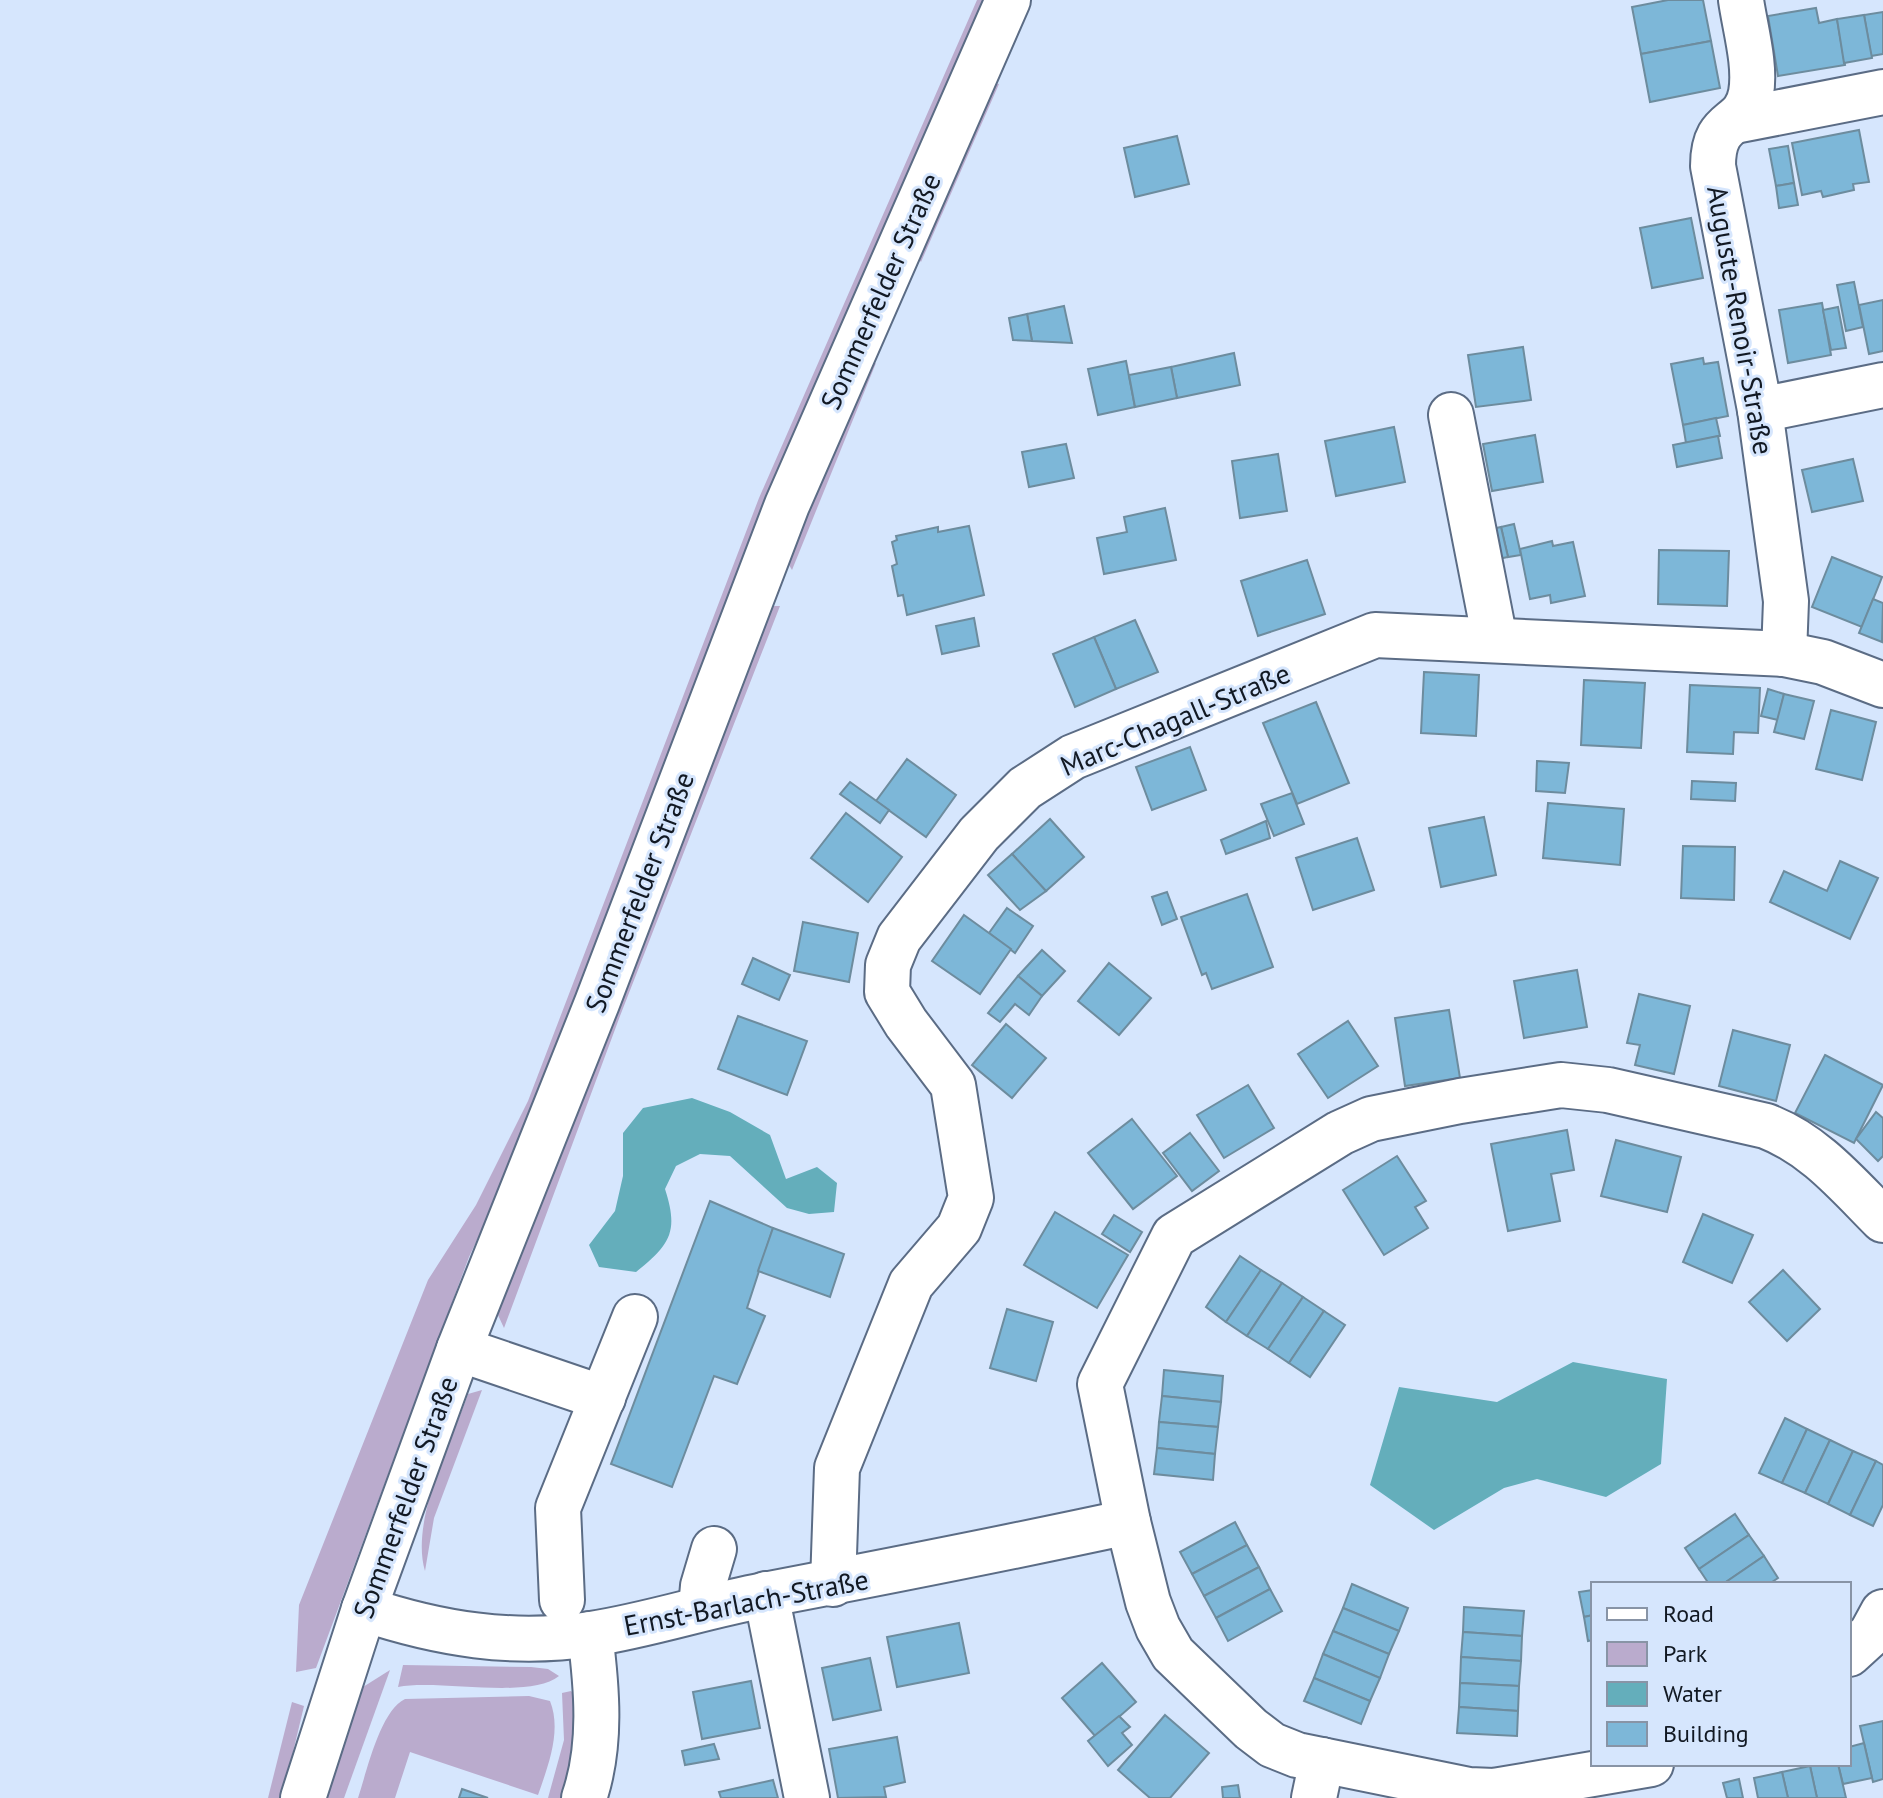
<svg xmlns="http://www.w3.org/2000/svg" width="1883" height="1798" font-family="'PT Sans',sans-serif">
<rect width="100%" height="100%" fill="#d6e6fd"/>
<g fill="#baabcd">
<path d="M977,0H989L539,1107L469,1257L316,1668L296,1672L299,1605L428,1280L476,1205L528,1101L759,498Z"/>
<path d="M994,83L999,84L921,262L916,256Z"/>
<path d="M876,363L792,570L785,558L866,368Z"/>
<path d="M765,606H780L620,1016L504,1328L497,1313Z"/>
<path d="M482,1390L434,1518L425,1571C410,1520 451,1443 468,1394Z"/>
<path d="M403,1665L531,1667L548,1669L559,1676C529,1700 439,1679 398,1687Z"/>
<path d="M390,1670L344,1798H325L363,1687Z"/>
<path d="M571,1691L579,1699L582,1722L566,1798H548L564,1740L562,1693Z"/>
<path d="M529,1696L550,1701C562,1731 548,1766 538,1795L410,1752L395,1798H358C367,1771 380,1711 405,1699Z"/>
<path d="M292,1702L304,1706L282,1798H268Z"/>
</g>
<g fill="#64aebb">
<path d="M692,1098L730,1112L770,1135L786,1179L817,1167L837,1183L834,1212L809,1214L787,1208L730,1156L700,1154L676,1166L665,1189C679,1232 670,1245 636,1272L599,1267L589,1245L615,1211L623,1176V1133L643,1108Z"/>
<path d="M1573,1362L1667,1379L1661,1464L1606,1497L1537,1479L1504,1488L1434,1530L1370,1485L1399,1387L1497,1402Z"/>
</g>
<g fill="#7db7d8" stroke="#6d8c9e" stroke-width="2">
<path d="M1668,0H1703L1711,41L1641,54L1632,7Z"/>
<path d="M1816,8L1819,23L1837,19L1845,65L1778,76L1768,16Z"/>
<path d="M1883,12V54L1871,56L1864,15Z"/>
<path d="M1864,15L1872,58L1844,63L1837,19Z"/>
<path d="M1711,41L1720,88L1650,102L1641,54Z"/>
<path d="M1859,130L1869,182L1853,184L1854,190L1823,197L1821,191L1802,195L1792,143Z"/>
<path d="M1177,136L1189,184L1135,197L1124,148Z"/>
<path d="M1788,146L1794,183L1776,186L1769,149Z"/>
<path d="M1794,183L1798,205L1779,208L1776,186Z"/>
<path d="M1691,218L1703,278L1652,288L1640,228Z"/>
<path d="M1854,282L1863,327L1846,331L1837,285Z"/>
<path d="M1883,300V351L1869,354L1859,305Z"/>
<path d="M1822,303L1831,355L1788,363L1779,310Z"/>
<path d="M1064,306L1072,343L1032,341L1027,314Z"/>
<path d="M1838,307L1846,348L1831,350L1823,310Z"/>
<path d="M1027,314L1032,341L1013,340L1009,318Z"/>
<path d="M1523,347L1531,400L1476,407L1468,355Z"/>
<path d="M1234,353L1240,385L1177,398L1171,367Z"/>
<path d="M1703,358L1704,364L1718,362L1728,416L1683,425L1671,364Z"/>
<path d="M1126,361L1135,407L1098,415L1088,369Z"/>
<path d="M1171,367L1177,398L1135,407L1129,375Z"/>
<path d="M1716,418L1720,436L1686,443L1683,425Z"/>
<path d="M1394,427L1405,482L1336,496L1325,441Z"/>
<path d="M1535,435L1543,482L1492,491L1483,444Z"/>
<path d="M1718,436L1722,458L1677,467L1673,445Z"/>
<path d="M1066,444L1074,478L1029,487L1022,452Z"/>
<path d="M1278,454L1287,511L1240,518L1232,461Z"/>
<path d="M1853,459L1863,501L1812,512L1802,470Z"/>
<path d="M1165,508L1176,560L1104,574L1097,538L1127,532L1124,517Z"/>
<path d="M1514,524L1521,555L1508,557L1501,527Z"/>
<path d="M969,526L984,595L907,615L903,595L898,596L892,566L897,564L892,542L897,540L896,536L938,527V532Z"/>
<path d="M1501,527L1508,557L1493,560L1487,530Z"/>
<path d="M1552,541L1553,546L1573,542L1585,596L1551,603L1550,595L1530,599L1520,549Z"/>
<path d="M1659,550L1729,551L1727,606L1658,604Z"/>
<path d="M1832,557L1882,577L1862,627L1812,607Z"/>
<path d="M1307,560L1325,614L1258,636L1241,581Z"/>
<path d="M1873,599L1883,603L1882,642L1859,633Z"/>
<path d="M974,618L979,646L942,654L936,626Z"/>
<path d="M1135,620L1158,672L1116,689L1094,637Z"/>
<path d="M1094,637L1116,689L1075,707L1053,654Z"/>
<path d="M1424,672L1479,675L1476,736L1421,733Z"/>
<path d="M1584,680L1645,683L1641,748L1581,745Z"/>
<path d="M1690,685L1760,688L1758,733L1734,732L1733,754L1687,752Z"/>
<path d="M1768,689L1784,694L1778,720L1761,716Z"/>
<path d="M1784,694L1814,701L1804,739L1774,732Z"/>
<path d="M1316,702L1349,783L1297,804L1263,723Z"/>
<path d="M1831,710L1876,722L1862,780L1816,769Z"/>
<path d="M1190,747L1206,790L1152,810L1136,767Z"/>
<path d="M907,759L956,795L926,837L876,801Z"/>
<path d="M1537,761L1569,763L1565,793L1536,791Z"/>
<path d="M1692,781L1736,783L1735,801L1691,799Z"/>
<path d="M850,782L889,810L880,823L840,794Z"/>
<path d="M1292,793L1304,824L1274,836L1261,804Z"/>
<path d="M1548,803L1624,809L1620,865L1543,858Z"/>
<path d="M846,813L902,857L868,902L811,858Z"/>
<path d="M1484,817L1496,875L1441,887L1429,828Z"/>
<path d="M1050,819L1084,857L1046,891L1012,854Z"/>
<path d="M1266,821L1270,838L1226,854L1221,840Z"/>
<path d="M1357,838L1374,890L1313,910L1296,858Z"/>
<path d="M1683,846L1735,847L1734,900L1681,898Z"/>
<path d="M1012,854L1046,891L1020,910L988,875Z"/>
<path d="M1840,861L1878,878L1850,939L1770,902L1784,871L1827,891Z"/>
<path d="M1167,892L1177,919L1162,925L1152,897Z"/>
<path d="M1247,894L1273,967L1212,989L1206,973L1202,975L1181,917Z"/>
<path d="M1007,908L1033,926L1015,953L989,933Z"/>
<path d="M964,915L1011,949L980,994L932,961Z"/>
<path d="M803,922L858,933L849,982L794,971Z"/>
<path d="M1042,950L1065,971L1042,996L1018,976Z"/>
<path d="M753,958L790,975L779,1000L742,984Z"/>
<path d="M1109,963L1151,998L1119,1035L1078,1001Z"/>
<path d="M1577,970L1587,1027L1524,1038L1514,981Z"/>
<path d="M1018,976L1042,996L1029,1015L1015,1004L1000,1022L988,1013Z"/>
<path d="M1639,994L1690,1006L1674,1074L1635,1065L1640,1045L1627,1043Z"/>
<path d="M1449,1010L1460,1078L1405,1086L1395,1018Z"/>
<path d="M738,1016L807,1041L787,1095L718,1069Z"/>
<path d="M1348,1021L1378,1066L1328,1098L1298,1054Z"/>
<path d="M1006,1024L1046,1058L1012,1098L972,1065Z"/>
<path d="M1733,1030L1790,1045L1776,1101L1719,1086Z"/>
<path d="M1825,1055L1883,1085L1854,1143L1795,1113Z"/>
<path d="M1248,1085L1274,1128L1224,1158L1197,1115Z"/>
<path d="M1876,1112L1883,1118V1156L1878,1161L1856,1139Z"/>
<path d="M1132,1119L1177,1176L1133,1209L1088,1153Z"/>
<path d="M1567,1130L1574,1170L1551,1174L1560,1221L1508,1231L1491,1144Z"/>
<path d="M1190,1133L1219,1171L1192,1191L1163,1153Z"/>
<path d="M1616,1140L1681,1157L1667,1212L1601,1196Z"/>
<path d="M1397,1156L1426,1201L1415,1207L1428,1228L1384,1255L1343,1190Z"/>
<path d="M710,1201L773,1228L747,1308L765,1316L737,1384L714,1376L672,1487L611,1464Z"/>
<path d="M1055,1212L1128,1255L1097,1308L1024,1265Z"/>
<path d="M1703,1214L1753,1235L1732,1283L1683,1262Z"/>
<path d="M1114,1215L1142,1232L1130,1252L1102,1234Z"/>
<path d="M773,1228L844,1254L830,1297L758,1271Z"/>
<path d="M1240,1256L1261,1270L1226,1322L1206,1307Z"/>
<path d="M1261,1270L1282,1283L1247,1336L1226,1322Z"/>
<path d="M1783,1270L1820,1309L1787,1341L1749,1302Z"/>
<path d="M1282,1283L1303,1297L1268,1349L1247,1336Z"/>
<path d="M1303,1297L1324,1311L1289,1363L1268,1349Z"/>
<path d="M1007,1309L1053,1322L1036,1381L990,1368Z"/>
<path d="M1324,1311L1345,1325L1310,1377L1289,1363Z"/>
<path d="M1164,1370L1223,1376L1221,1402L1162,1396Z"/>
<path d="M1162,1396L1221,1402L1218,1427L1159,1422Z"/>
<path d="M1785,1418L1807,1429L1782,1483L1759,1473Z"/>
<path d="M1159,1422L1218,1427L1215,1454L1157,1448Z"/>
<path d="M1807,1429L1830,1440L1805,1493L1782,1483Z"/>
<path d="M1830,1440L1853,1451L1828,1504L1805,1493Z"/>
<path d="M1157,1448L1215,1454L1213,1480L1154,1474Z"/>
<path d="M1853,1451L1876,1461L1850,1515L1828,1504Z"/>
<path d="M1876,1461L1883,1465V1505L1873,1526L1850,1515Z"/>
<path d="M1735,1514L1749,1535L1699,1569L1685,1548Z"/>
<path d="M1235,1522L1247,1545L1192,1574L1180,1552Z"/>
<path d="M1749,1535L1764,1556L1723,1584H1709L1699,1569Z"/>
<path d="M1247,1545L1259,1567L1204,1596L1192,1574Z"/>
<path d="M1764,1556L1778,1578L1769,1584H1723Z"/>
<path d="M1259,1567L1270,1589L1216,1618L1204,1596Z"/>
<path d="M1352,1584L1408,1608L1399,1631L1343,1608Z"/>
<path d="M1270,1589L1282,1611L1228,1641L1216,1618Z"/>
<path d="M1593,1590V1615L1584,1617L1579,1592Z"/>
<path d="M1464,1607L1524,1611L1522,1636L1463,1632Z"/>
<path d="M1343,1608L1399,1631L1389,1654L1333,1631Z"/>
<path d="M1593,1615V1640L1588,1641L1584,1617Z"/>
<path d="M959,1623L969,1673L897,1687L887,1637Z"/>
<path d="M1333,1631L1389,1654L1380,1678L1323,1654Z"/>
<path d="M1463,1632L1522,1636L1521,1661L1461,1657Z"/>
<path d="M1323,1654L1380,1678L1370,1701L1314,1678Z"/>
<path d="M1461,1657L1521,1661L1519,1686L1460,1683Z"/>
<path d="M870,1658L881,1710L833,1720L822,1668Z"/>
<path d="M1102,1663L1136,1702L1096,1737L1062,1698Z"/>
<path d="M1314,1678L1370,1701L1361,1724L1304,1701Z"/>
<path d="M751,1681L760,1728L702,1739L693,1692Z"/>
<path d="M1460,1683L1519,1686L1518,1711L1459,1707Z"/>
<path d="M1459,1707L1518,1711L1517,1736L1457,1733Z"/>
<path d="M1165,1715L1209,1753L1170,1798H1150L1118,1770Z"/>
<path d="M1119,1716L1130,1727L1122,1733L1132,1745L1108,1766L1088,1741Z"/>
<path d="M1883,1721V1779L1873,1782L1860,1726Z"/>
<path d="M897,1737L905,1782L884,1787L886,1797L838,1798L829,1749Z"/>
<path d="M1864,1743L1872,1778L1843,1784L1838,1764H1849V1747Z"/>
<path d="M714,1744L719,1759L685,1765L682,1751Z"/>
<path d="M1820,1764H1838L1846,1798H1817L1810,1766Z"/>
<path d="M1810,1766L1817,1798H1788L1782,1772Z"/>
<path d="M1782,1772L1788,1798H1758L1754,1778Z"/>
<path d="M1739,1779L1743,1798H1727L1723,1783Z"/>
<path d="M773,1780L778,1798H721L719,1792Z"/>
<path d="M1238,1785L1240,1798H1223L1222,1787Z"/>
<path d="M462,1789L488,1798H459Z"/>
</g>
<g fill="none" stroke-linecap="round" stroke-linejoin="round">
<g stroke="#5b6c85" stroke-width="48">
<g id="minor">
<path d="M1741,0C1745,28 1756,65 1751,93C1744,130 1713,115 1713,166L1760,410L1786,601L1784,654"/>
<path d="M1735,121L1883,92"/>
<path d="M1760,410L1883,385"/>
<path d="M1451,415L1495,640"/>
<path d="M459,1349L603,1398"/>
<path d="M833,1584L837,1468L911,1284L959,1228L971,1198L953,1085L906,1023L887,992L888,965L899,938L979,834L1025,788L1073,757L1375,635L1784,654L1823,662L1883,685"/>
<path d="M766,1594L807,1798"/>
<path d="M562,1600L558,1508L635,1317"/>
<path d="M701,1608L703,1586L714,1549"/>
<path d="M364,1609C439,1634 512,1646 591,1634C649,1625 706,1606 764,1595C885,1572 1007,1548 1128,1522"/>
<path d="M1849,1654L1871,1634L1883,1612"/>
<path d="M1651,1764L1494,1791L1469,1790L1297,1755L1272,1745L1251,1729L1173,1654L1158,1628L1148,1602L1128,1522L1100,1384L1174,1236L1340,1133L1371,1119L1460,1101L1561,1085L1608,1090L1766,1126C1815,1145 1847,1184 1883,1220"/>
<path d="M584,1798C602,1746 597,1688 590,1634"/>
<path d="M1314,1798L1322,1760"/>
</g>
</g>
<g stroke="#5b6c85" stroke-width="48">
<path id="major" d="M303,1798L364,1609L459,1349L597,1003L787,505L1008,0"/>
</g>
<use href="#minor" stroke="#fff" stroke-width="44"/>
<use href="#major" stroke="#fff" stroke-width="44"/>
</g>
<g text-anchor="middle" dominant-baseline="central" stroke-width="6" stroke-linejoin="round" paint-order="stroke">
<g font-size="28" fill="#121923" stroke="#d6e6fd">
<text transform="translate(880 291) rotate(-66)">Sommerfelder Straße</text>
<text transform="translate(1741 320) rotate(80)">Auguste-Renoir-Straße</text>
<text transform="translate(1175 719) rotate(-23)">Marc-Chagall-Straße</text>
<text transform="translate(639 892) rotate(-69)">Sommerfelder Straße</text>
<text transform="translate(405 1497) rotate(-70)">Sommerfelder Straße</text>
<text transform="translate(746 1602) rotate(-11)">Ernst-Barlach-Straße</text>
</g>
</g>
<rect x="1591" y="1582" width="260" height="184" fill="#d6e6fd" stroke="#8894a6" stroke-width="2"/>
<rect x="1607" y="1608" width="40" height="12" fill="#ffffff" stroke="#8894a6" stroke-width="2"/>
<text x="1663" y="1622" font-size="24" fill="#121923">Road</text>
<rect x="1607" y="1642" width="40" height="24" fill="#baabcd" stroke="#8894a6" stroke-width="2"/>
<text x="1663" y="1662" font-size="24" fill="#121923">Park</text>
<rect x="1607" y="1682" width="40" height="24" fill="#64aebb" stroke="#8894a6" stroke-width="2"/>
<text x="1663" y="1702" font-size="24" fill="#121923">Water</text>
<rect x="1607" y="1722" width="40" height="24" fill="#7db7d8" stroke="#8894a6" stroke-width="2"/>
<text x="1663" y="1742" font-size="24" fill="#121923">Building</text>
</svg>
